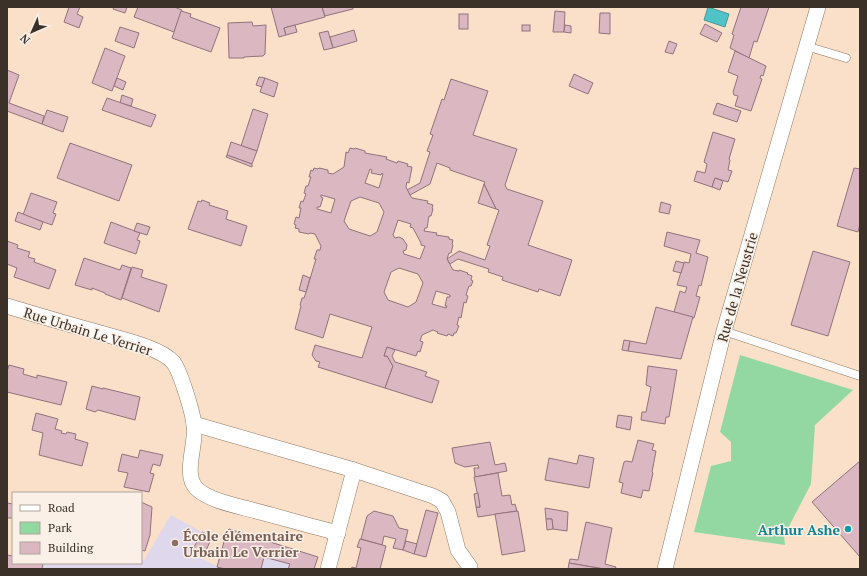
<svg xmlns="http://www.w3.org/2000/svg" width="867" height="576" font-family="'PT Serif',serif">
<rect width="100%" height="100%" fill="#fae0c8"/>
<path fill="#dfd7ec" d="M171,515L202,532L189,553L217,566L227,531L229,529L318,557L314,569H7V555L13,556V563H141V560H144Z"/>
<path fill="#93d8a3" d="M740,355L853,390L815,425L811,484L784,536L785,545L694,532L711,466L731,461V442L720,432Z"/>
<path fill="#4fc3c8" stroke="#499798" d="M708,7L729,14L725,27L704,20Z"/>
<g fill="#dbb7c2" stroke="#92727c" fill-rule="evenodd">
<path d="M69,7H80L77,14L83,17L79,28L64,22Z"/>
<path d="M114,7H127L125,13L113,9Z"/>
<path d="M138,7H174L182,10L174,32L134,17Z"/>
<path d="M271,7H322L325,17L284,28L286,35L279,37Z"/>
<path d="M322,7H353V9L325,16Z"/>
<path d="M741,7H769L757,42L754,41L749,58L730,48L734,35L732,34Z"/>
<path d="M181,11L191,14L190,17L220,28L211,52L172,38Z"/>
<path d="M555,11L565,12L564,32H553Z"/>
<path d="M600,13H610V34L599,33Z"/>
<rect x="459" y="14" width="9" height="15"/>
<path d="M252,22L253,26L266,25L265,54L263,56L244,57V58H229L228,23Z"/>
<path d="M705,24L722,33L717,42L700,34Z"/>
<path d="M295,25L297,32L286,35L284,28Z"/>
<rect x="522" y="25" width="8" height="6"/>
<path d="M565,25L571,26V33L564,32Z"/>
<path d="M120,27L139,33L134,48L115,41Z"/>
<path d="M354,30L357,41L333,48L330,37Z"/>
<path d="M328,31L333,48L324,50L319,33Z"/>
<path d="M669,41L677,44L673,54L665,52Z"/>
<path d="M105,48L125,56L112,91L92,83Z"/>
<path d="M735,51L766,66L763,76L761,75L760,78L762,79L751,111L735,106L738,96L734,95L733,92L738,76L728,72Z"/>
<path d="M7,70L19,75L9,103L44,116L42,124L7,111Z"/>
<path d="M574,74L593,83L588,94L569,86Z"/>
<path d="M259,77L265,78L262,87L256,85Z"/>
<path d="M117,78L126,82L123,90L114,86Z"/>
<path d="M265,78L278,83L274,97L260,92Z"/>
<path d="M451,79L488,91L473,135L517,149L505,185L507,189L543,201L528,245L572,260L560,296L539,289L538,292L502,280L503,277L488,272L489,269L458,259L450,264L447,259L459,251L485,260L490,246L487,245L499,210L496,209L484,184L485,182L450,170V168L437,163L430,184L410,195L407,190L420,183L430,152L427,151L433,135L430,134L442,99L444,100Z"/>
<path d="M122,95L133,99L131,106L120,103Z"/>
<path d="M107,98L156,115L151,127L102,110Z"/>
<path d="M717,103L741,111L737,122L713,114Z"/>
<path d="M253,109L268,114L257,151L241,146Z"/>
<path d="M47,110L68,117L63,132L42,124Z"/>
<path d="M713,132L735,139L729,159L730,160L728,170L732,171L728,182L715,178L712,187L694,181L697,171L705,173L707,164L704,162Z"/>
<path d="M231,142L257,151L252,164L227,155Z"/>
<path d="M70,143L132,165L119,201L57,178Z"/>
<path d="M350,148L354,149L355,148L365,151V153L387,157L386,159L397,163L398,161L408,164L407,166L412,167L409,183L407,182L406,187L410,195L412,198L428,201L427,203L433,205L432,208L433,209L431,216H429L427,228H425L424,231L437,233L436,235L449,237V239L453,240L452,244L453,245L451,253H449L447,259L453,270L459,271V270L468,273L467,274L472,276L471,280L473,281L471,286H469L466,295L468,296L466,303L464,302L461,318L459,317L457,325L459,326L456,333H454L453,336L448,334L447,336L437,333L438,332L433,330L422,335L420,341L423,342L420,352L418,351L416,356L387,347L384,356H387L393,366L385,388L318,367L320,362L316,361L312,355L315,345L362,358L372,327L330,314L323,338L295,329L301,306L300,305L302,298H304L306,292L316,259H314L317,250H320L321,246L315,234L310,233L309,234L299,232V229L295,228L296,225L294,224L296,217L299,218L301,208H299L301,201L303,202L306,194L304,193L306,186H308L311,177H309L311,170L313,171L314,168L318,169L319,168L328,170V173L333,174L344,167L346,152L348,153ZM370,169L372,170L371,173L381,175L382,173L383,174L379,188L365,183ZM321,195L335,199L331,213L317,209V207H320L323,198L321,197ZM360,197L379,203L384,212L377,232L370,236L349,229L344,221L351,201ZM398,220L411,224L410,227L413,228L421,243V245L425,246L420,259L404,254L403,251L406,250L407,245L403,239L399,237L395,238L393,235ZM399,268L418,274L423,283L416,302L408,307L388,300L384,292L391,272ZM436,291L450,295V297H447L445,306H447L446,308L432,304Z"/>
<path d="M227,155L252,164V167L226,157Z"/>
<path d="M854,168L860,169V224L858,232L837,226Z"/>
<path d="M715,178L723,181L720,190L712,187Z"/>
<path d="M484,184L496,209L478,203Z"/>
<path d="M31,193L57,202L53,213L56,214L52,225L23,215Z"/>
<path d="M202,200L210,203L209,205L228,211L226,219L247,226L241,246L188,229L198,201L201,202Z"/>
<path d="M661,202L671,205L669,214L659,212Z"/>
<path d="M18,212L43,222L40,230L15,221Z"/>
<path d="M111,222L140,233L137,240L140,241L136,254L104,243Z"/>
<path d="M137,223L150,227L147,235L134,231Z"/>
<path d="M667,232L700,240L696,253L708,257L701,286L699,285L696,296L700,297L694,318L674,312L680,291L685,293L687,287L677,285L684,262L689,263L691,254L664,246Z"/>
<path d="M7,241L18,245L17,248L30,252L28,257L35,259L34,262L56,270L49,289L14,277L17,268L7,264Z"/>
<path d="M813,251L850,262L828,336L791,325Z"/>
<path d="M84,258L120,270L122,265L131,268L121,300L105,294V293L92,288V290L75,285Z"/>
<path d="M676,261L684,263L681,273L673,271Z"/>
<path d="M132,267L143,270L141,277L167,285L159,312L122,298Z"/>
<path d="M303,275L310,278L306,292L299,290Z"/>
<path d="M656,307L693,317L681,359L628,351L630,341L646,344Z"/>
<path d="M624,340L630,341L628,351L622,350Z"/>
<path d="M387,347L395,350L392,356L395,362L427,372L425,376L439,381L432,403L385,388L393,366L387,356H384Z"/>
<path d="M9,365L24,369L23,374L37,378V375L67,382L61,405L7,392V372Z"/>
<path d="M648,366L677,370L669,417H666L665,424L641,420L642,412H646L651,387L646,385Z"/>
<path d="M92,386L103,389V388L140,397L135,420L98,410L95,412L86,409Z"/>
<path d="M36,413L58,419L55,429L62,431L61,433L66,434L67,432L76,434L75,439L88,443L82,466L39,455L43,433L32,430Z"/>
<path d="M618,415L632,417L630,430L616,427Z"/>
<path d="M638,440L654,444L652,450L656,451L652,472L653,473L649,491L643,490L641,498L621,493L623,483L619,482L624,462L626,461L632,462Z"/>
<path d="M490,442L495,465L505,463L507,471L475,477L474,468H479L478,465L465,467L455,463L452,448Z"/>
<path d="M140,450L163,455L160,466L153,464L150,473L154,474L149,492L124,487L128,473L118,471L122,454L138,458Z"/>
<path d="M579,455L594,458L589,488L545,480L549,458L577,464Z"/>
<path d="M860,461V557L812,502Z"/>
<path d="M498,473L502,496L510,495L512,505L515,504L517,511L478,517L476,507H480L474,477Z"/>
<path d="M478,493L480,507H476L474,494Z"/>
<path d="M141,502L152,507L150,535L145,551L141,550Z"/>
<path d="M7,503L13,504V518H7Z"/>
<path d="M545,508L568,512L567,531L553,529L552,519H546Z"/>
<path d="M426,510L438,513L426,557L414,554Z"/>
<path d="M374,511L393,516L399,528L408,530L403,550L393,548L396,539L384,536L382,545L361,539L367,516Z"/>
<path d="M518,511L525,551L502,555L495,514Z"/>
<path d="M546,519H552L553,529L547,530Z"/>
<path d="M586,522L612,528L605,564L616,567L615,569H604L569,563L570,559L578,560Z"/>
<path d="M229,529L318,557L314,569H288L290,564L264,557L261,569H225L217,567L227,531Z"/>
<path d="M202,532L212,536V537L204,555L192,551Z"/>
<path d="M360,539L386,546L380,569H351L352,567L356,568L361,548L357,547Z"/>
<path d="M406,541L417,544L414,554L403,550Z"/>
<path d="M7,555L13,556V563H43L42,569H7Z"/>
<path d="M569,563L604,569H568Z"/>
</g>
<g fill="none" stroke-linecap="round" stroke-linejoin="round">
<g stroke="#907863" stroke-width="9">
<g id="service">
<path d="M806,46L846,58"/>
<path d="M724,331L860,376"/>
</g>
</g>
<g stroke="#907863" stroke-width="16">
<g id="minor">
<path d="M7,306C37,315 67,324 97,332C117,338 160,347 173,362C180,370 193,413 194,425C197,444 182,475 197,489C210,501 238,506 256,511C283,518 310,526 338,533"/>
<path d="M194,424L354,470L433,496L442,501L448,512L458,550L470,567"/>
<path d="M328,569L354,470"/>
<path d="M665,569L724,331L818,7"/>
</g>
</g>
<use href="#service" stroke="#fff" stroke-width="8"/>
<use href="#minor" stroke="#fff" stroke-width="15"/>
</g>
<circle fill="#0f9aa8" stroke="#fbf0e7" stroke-width="1.5" cx="848" cy="529" r="4"/>
<circle fill="#8d6e63" stroke="#fbf0e7" stroke-width="1.5" cx="175" cy="543" r="4"/>
<g text-anchor="middle" dominant-baseline="central" stroke-width="3" stroke-linejoin="round" paint-order="stroke">
<g font-size="14" fill="#3c3128" stroke="#fbf0e7">
<text transform="translate(737 287) rotate(-74)">Rue de la Neustrie</text>
<text transform="translate(88 331) rotate(17)">Rue Urbain Le Verrier</text>
</g>
<g font-size="14" font-weight="bold" fill="#0d838f" stroke="#fbf0e7" text-anchor="end">
<text x="840" y="529">Arthur Ashe</text>
</g>
<g font-size="14" font-weight="bold" fill="#785e54" stroke="#fbf0e7" text-anchor="start">
<text x="183" y="535">École élémentaire<tspan x="183" dy="16">Urbain Le Verrier</tspan></text>
</g>
</g>
<rect width="867" height="576" fill="none" stroke="#3c3128" stroke-width="16"/>
<rect x="12" y="492" width="130" height="72" fill="#fbf0e7" stroke="#afa49b"/>
<rect x="20" y="505" width="20" height="6" fill="#ffffff" stroke="#afa49b"/>
<text x="48" y="512" font-size="12" fill="#3c3128">Road</text>
<rect x="20" y="522" width="20" height="12" fill="#93d8a3" stroke="#afa49b"/>
<text x="48" y="532" font-size="12" fill="#3c3128">Park</text>
<rect x="20" y="542" width="20" height="12" fill="#dbb7c2" stroke="#afa49b"/>
<text x="48" y="552" font-size="12" fill="#3c3128">Building</text>
<g transform="translate(32 32) rotate(225)" stroke="#fbf0e7" stroke-width="3" paint-order="stroke">
<path d="M0-3L7 15L0 10L-7 15Z" fill="#3c3128"/>
<text y="-6" font-size="11" font-weight="bold" text-anchor="middle" fill="#3c3128">N</text>
</g>
</svg>
